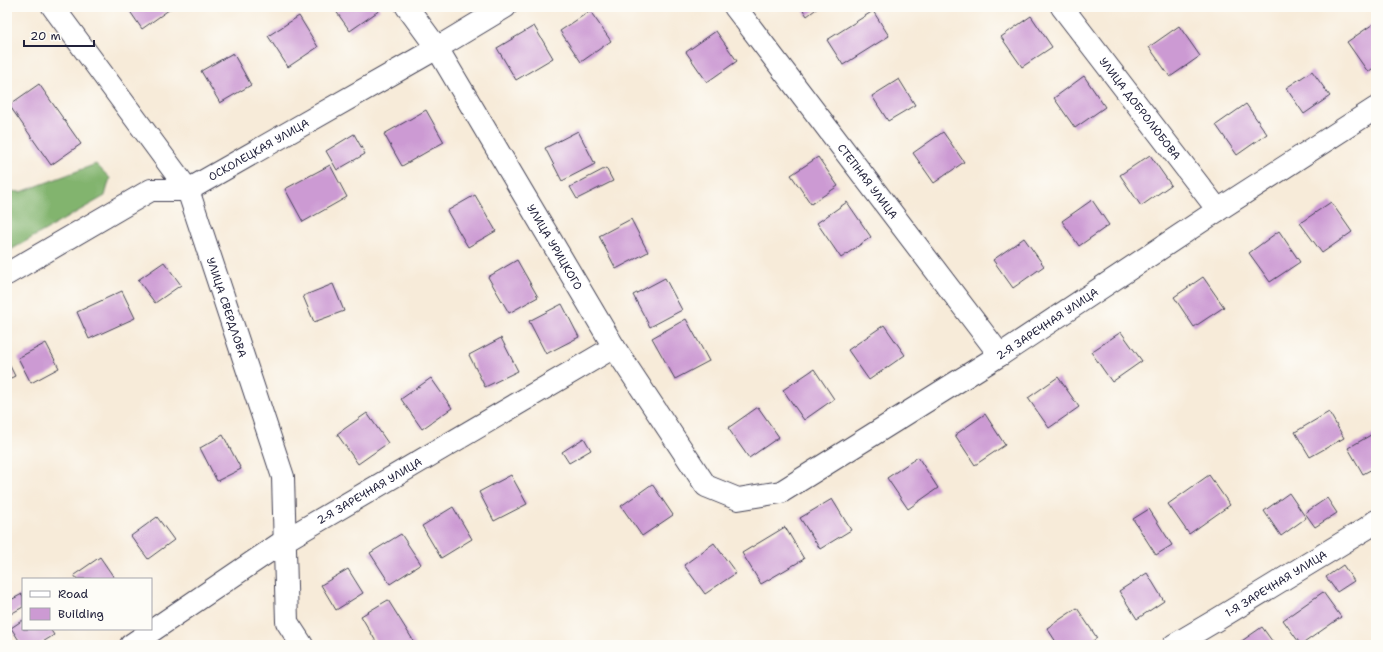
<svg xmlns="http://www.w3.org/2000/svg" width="1383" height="652" font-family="'Shantell Sans',sans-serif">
<rect width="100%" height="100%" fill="#fdfcf7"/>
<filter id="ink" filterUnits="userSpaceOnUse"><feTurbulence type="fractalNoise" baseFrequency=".025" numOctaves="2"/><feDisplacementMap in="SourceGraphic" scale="8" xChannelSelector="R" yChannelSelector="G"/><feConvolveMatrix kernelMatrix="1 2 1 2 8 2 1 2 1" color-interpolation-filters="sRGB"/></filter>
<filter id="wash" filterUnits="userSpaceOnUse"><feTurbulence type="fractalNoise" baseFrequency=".012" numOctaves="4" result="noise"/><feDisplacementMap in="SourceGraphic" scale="16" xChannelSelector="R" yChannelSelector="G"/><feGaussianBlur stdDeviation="0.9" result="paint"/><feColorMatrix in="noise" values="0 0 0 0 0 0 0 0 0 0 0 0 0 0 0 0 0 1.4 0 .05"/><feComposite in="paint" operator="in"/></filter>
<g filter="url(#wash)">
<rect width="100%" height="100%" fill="#f7ebd9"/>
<path fill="#82b46e" stroke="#526b54" d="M96,164L110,178L105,196L7,252V191L21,192Z"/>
<g id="blocks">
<g fill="#cc9ad3">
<path d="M127,7H173L142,29Z"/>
<path d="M333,7H378L380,10L350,31Z"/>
<path d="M801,7H819L807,16Z"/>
<path d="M590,11L611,41L581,62L560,31Z"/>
<path d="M873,11L889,36L843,65L827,40Z"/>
<path d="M299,16L318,47L288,67L268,36Z"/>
<path d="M1031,16L1052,47L1022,67L1001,37Z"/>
<path d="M1376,22V66L1368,72L1347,42Z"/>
<path d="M534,26L553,58L516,80L497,48Z"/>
<path d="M1179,26L1200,56L1170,77L1149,47Z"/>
<path d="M716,31L737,61L707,82L686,52Z"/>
<path d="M233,53L251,85L220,103L201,71Z"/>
<path d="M1312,71L1330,96L1304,114L1286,88Z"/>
<path d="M1084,76L1105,107L1075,128L1054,98Z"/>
<path d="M899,79L915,105L888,121L872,96Z"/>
<path d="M39,84L81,144L51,165L9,105Z"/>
<path d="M1246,104L1267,134L1237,155L1216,125Z"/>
<path d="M426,110L444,142L402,166L384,134Z"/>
<path d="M578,131L595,164L562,181L545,148Z"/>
<path d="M943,132L964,162L934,183L913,153Z"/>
<path d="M354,134L365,154L337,170L326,151Z"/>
<path d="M1150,155L1171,185L1141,206L1120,175Z"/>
<path d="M818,157L838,186L811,204L791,175Z"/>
<path d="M330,165L347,197L303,222L285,189Z"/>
<path d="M606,168L613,181L577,199L570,187Z"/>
<path d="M475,195L496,231L468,247L447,211Z"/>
<path d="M1092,200L1109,225L1079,246L1062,221Z"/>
<path d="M847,202L871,237L841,258L817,223Z"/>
<path d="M1331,202L1352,232L1322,253L1300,223Z"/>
<path d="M631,219L648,252L616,269L599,236Z"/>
<path d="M1279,231L1300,262L1270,282L1249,253Z"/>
<path d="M1024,238L1044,266L1013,288L993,260Z"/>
<path d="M517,260L538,297L509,313L488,277Z"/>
<path d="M164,262L181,285L155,303L138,280Z"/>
<path d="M1203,277L1224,307L1194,327L1174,297Z"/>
<path d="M665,278L682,310L650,327L633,295Z"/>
<path d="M333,284L344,311L314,322L303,296Z"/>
<path d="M122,291L135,318L89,339L77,312Z"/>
<path d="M562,304L579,337L546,354L529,321Z"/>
<path d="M686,319L709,361L675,379L652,338Z"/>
<path d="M884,325L905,355L869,380L848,350Z"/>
<path d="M1121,332L1142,361L1112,382L1091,352Z"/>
<path d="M501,338L518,371L485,387L469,355Z"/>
<path d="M46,343L59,368L31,383L18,358Z"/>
<path d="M7,360L15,376L7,380Z"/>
<path d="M814,369L834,399L804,420L783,390Z"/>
<path d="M1058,377L1079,407L1049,428L1028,398Z"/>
<path d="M431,378L452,408L422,429L401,399Z"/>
<path d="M758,407L779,437L749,458L728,428Z"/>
<path d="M1329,412L1344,438L1310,457L1295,432Z"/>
<path d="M367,413L388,443L358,464L337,434Z"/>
<path d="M985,414L1005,445L975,465L955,435Z"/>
<path d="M1376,432V467L1363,474L1348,448Z"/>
<path d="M223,435L241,469L217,481L200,448Z"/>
<path d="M584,438L591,450L569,463L562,452Z"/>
<path d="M918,457L938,488L908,509L887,478Z"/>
<path d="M511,475L527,504L494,521L479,492Z"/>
<path d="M1209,475L1230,505L1189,534L1168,504Z"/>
<path d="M652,484L673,515L642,536L621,506Z"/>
<path d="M1289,493L1306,518L1281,536L1264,511Z"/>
<path d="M1327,498L1337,513L1315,527L1305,513Z"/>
<path d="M832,499L851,530L820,549L800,518Z"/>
<path d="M453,507L472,539L441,558L422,526Z"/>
<path d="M1149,509L1172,545L1156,555L1133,519Z"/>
<path d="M157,517L174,540L148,559L131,536Z"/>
<path d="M785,527L804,559L761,584L742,553Z"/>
<path d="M401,534L421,564L390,584L370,553Z"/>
<path d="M714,543L736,573L705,594L684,565Z"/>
<path d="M100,557L115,579H77L74,575Z"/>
<path d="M1343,565L1354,581L1337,592L1326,577Z"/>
<path d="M348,569L363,593L336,610L321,585Z"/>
<path d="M1147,573L1164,601L1137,619L1119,591Z"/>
<path d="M1323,592L1341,617L1301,645L1283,620Z"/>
<path d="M22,594L23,597V607L7,616V602Z"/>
<path d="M388,600L416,645H378L361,616Z"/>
<path d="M1077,608L1097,638L1087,645H1058L1047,628Z"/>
<path d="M23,620V629H50L54,635L38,645H22L11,628Z"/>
<path d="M1262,627L1275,645H1236Z"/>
</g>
</g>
</g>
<g filter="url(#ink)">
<use href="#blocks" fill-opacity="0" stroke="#424053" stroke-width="1"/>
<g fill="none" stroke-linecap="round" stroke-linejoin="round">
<g stroke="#424053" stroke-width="24">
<g id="minor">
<path id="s1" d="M407,7L437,48L614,347L706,486L738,499L781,492L1000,355L1218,210L1376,108"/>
<path id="s2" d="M735,7L1000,355"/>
<path id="s3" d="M1062,7L1218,210"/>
<path id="s4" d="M7,274L151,190H188L437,48L505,7"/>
<path id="s5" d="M131,645L284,541L614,347"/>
<path id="s6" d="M1174,645L1213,622L1367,528L1376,521"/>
</g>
</g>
<g stroke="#424053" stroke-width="24">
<g id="major">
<path id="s7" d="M53,7L188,190L283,477L287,622L302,645"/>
</g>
</g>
<use href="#minor" stroke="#fff" stroke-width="22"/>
<use href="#major" stroke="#fff" stroke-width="22"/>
</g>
</g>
<g text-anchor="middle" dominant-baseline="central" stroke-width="3" stroke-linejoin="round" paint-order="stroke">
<g font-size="11" fill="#22223b" stroke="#fdfcf7">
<text stroke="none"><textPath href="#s3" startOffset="128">УЛИЦА ДОБРОЛЮБОВА</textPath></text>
<text stroke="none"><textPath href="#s4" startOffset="285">ОСКОЛЕЦКАЯ УЛИЦА</textPath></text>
<text stroke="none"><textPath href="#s2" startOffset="219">СТЕПНАЯ УЛИЦА</textPath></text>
<text stroke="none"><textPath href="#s1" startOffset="282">УЛИЦА УРИЦКОГО</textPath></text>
<text stroke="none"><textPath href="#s7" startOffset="351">УЛИЦА СВЕРДЛОВА</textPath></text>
<text stroke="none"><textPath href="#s1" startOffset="958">2-Я ЗАРЕЧНАЯ УЛИЦА</textPath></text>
<text stroke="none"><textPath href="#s5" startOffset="284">2-Я ЗАРЕЧНАЯ УЛИЦА</textPath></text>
<text stroke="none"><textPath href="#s6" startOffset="119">1-Я ЗАРЕЧНАЯ УЛИЦА</textPath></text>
</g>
</g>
<rect width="1383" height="652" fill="none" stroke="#fdfcf7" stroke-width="24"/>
<rect x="22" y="578" width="130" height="52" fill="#fdfcf7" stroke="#a5a5ac"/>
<rect x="30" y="591" width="20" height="6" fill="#ffffff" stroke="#a5a5ac"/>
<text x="58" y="598" font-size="12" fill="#22223b">Road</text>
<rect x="30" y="608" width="20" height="12" fill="#cc9ad3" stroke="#a5a5ac"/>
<text x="58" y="618" font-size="12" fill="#22223b">Building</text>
<path d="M24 40v6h70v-6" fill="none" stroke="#22223b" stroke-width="2"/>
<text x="30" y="40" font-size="12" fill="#22223b" stroke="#fdfcf7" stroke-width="3" paint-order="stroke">20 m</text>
</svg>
